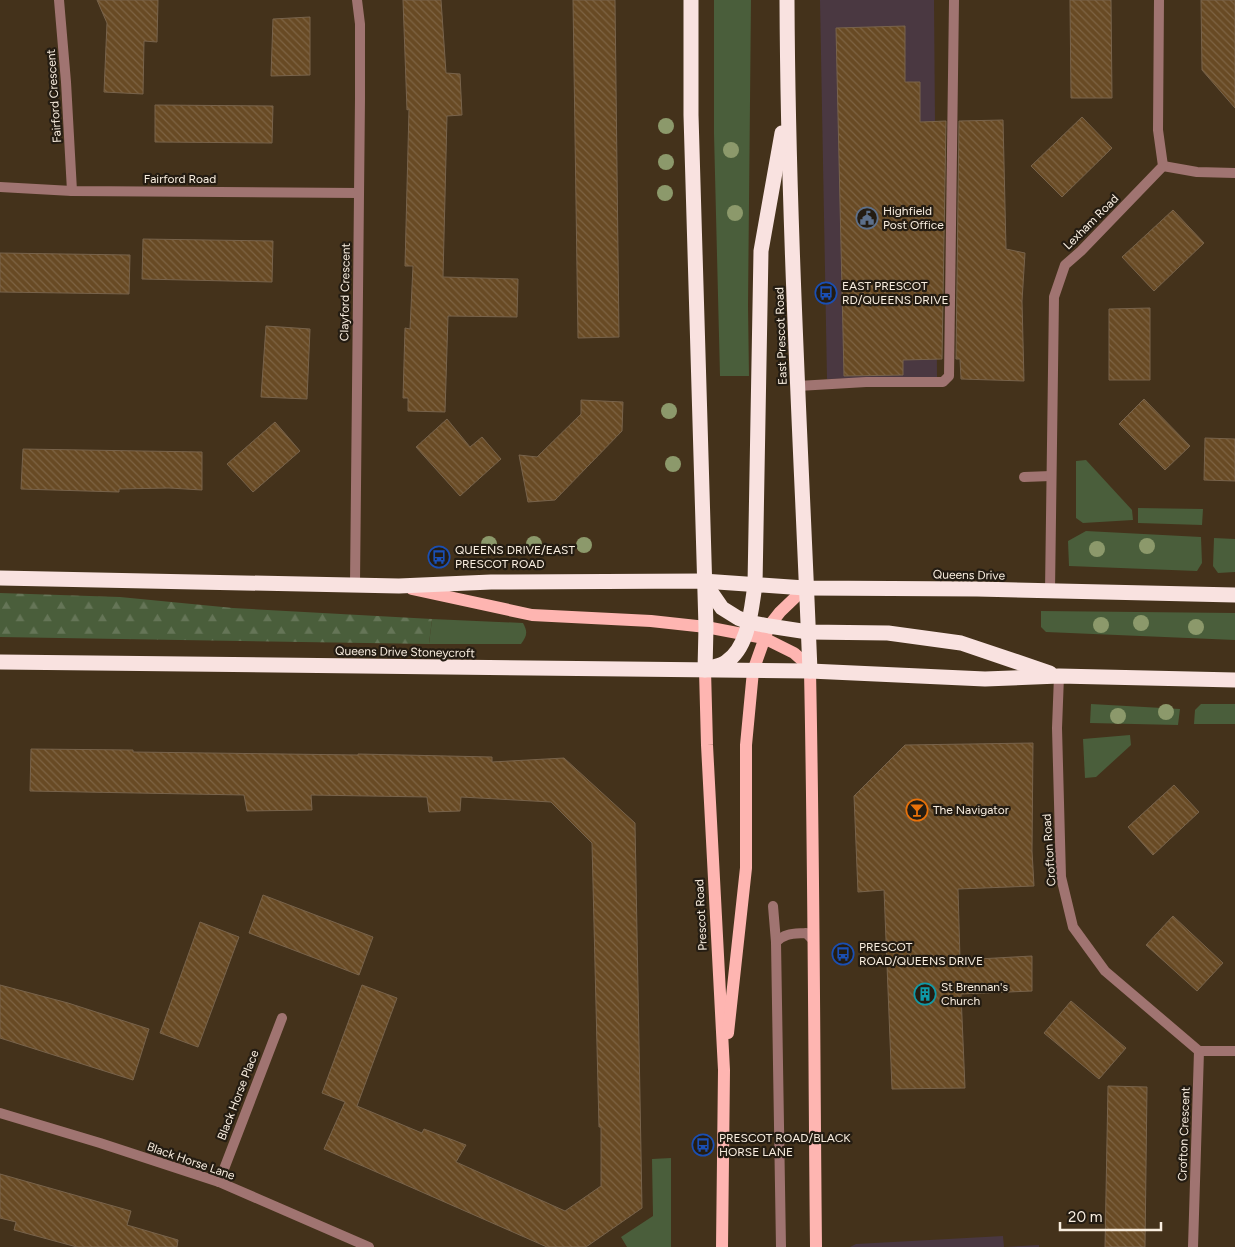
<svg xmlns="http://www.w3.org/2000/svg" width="1235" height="1247" font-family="Figtree,sans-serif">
<defs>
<pattern id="forest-firs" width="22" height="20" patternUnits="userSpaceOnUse" patternTransform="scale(1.25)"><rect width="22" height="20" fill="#4a5e3b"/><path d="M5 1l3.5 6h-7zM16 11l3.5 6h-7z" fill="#657557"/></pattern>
<pattern id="building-back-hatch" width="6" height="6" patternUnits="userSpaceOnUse" patternTransform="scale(1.25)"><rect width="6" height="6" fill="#684a24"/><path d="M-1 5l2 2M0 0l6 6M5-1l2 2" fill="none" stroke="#7e6444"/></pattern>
</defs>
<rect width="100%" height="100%" fill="#44321b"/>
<g fill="#4a3841">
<path d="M820,0H934L937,378L827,379Z"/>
<path d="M1003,1236L1004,1247L1039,1245V1247H850L856,1244Z"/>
</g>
<g fill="#4a5e3b">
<path d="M714,0H751L748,306L749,376H720L714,134Z"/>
<path d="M1086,460L1132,510L1133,520L1083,523L1076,518V461Z"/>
<path d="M1138,508L1203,509L1202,525L1138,523Z"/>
<path d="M1086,531L1201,537L1202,563L1197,571L1069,566L1068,541Z"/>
<path d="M1214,538L1235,539V572L1218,573L1213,566Z"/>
<path d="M1041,611L1235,613V640L1046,632L1041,627Z"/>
<path d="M432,619L523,623C528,632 527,636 521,644H429Z"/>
<path d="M1091,704L1180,709L1178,725L1090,723Z"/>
<path d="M1201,704H1235V724H1194L1195,710Z"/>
<path d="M1130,735L1131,745L1096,777L1085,778L1083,739Z"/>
<path d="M671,1158V1247H627L621,1237L653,1216L652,1159Z"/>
</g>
<path fill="url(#forest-firs)" d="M0,593L120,597L233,608L432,619L429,644L0,637Z"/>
<g fill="url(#building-back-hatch)" stroke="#78634b">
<path d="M97,0H158L157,42L144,41L143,94L104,92L107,23Z"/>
<path d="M403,0H441L446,73L460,74L462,115L447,116L443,277L518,279L517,317L448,316L445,412L408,411V398H403L405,328L410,329L413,266H405L409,109L407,110Z"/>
<path d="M573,0H615L619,337L578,338Z"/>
<path d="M1070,0H1111L1112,98H1071Z"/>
<path d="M1201,0H1235V108L1202,70Z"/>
<path d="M310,17V75L271,76L273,19Z"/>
<path d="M905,26V82H920V122L946,121L942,359L903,360V375L844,376L836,28Z"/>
<path d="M155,105L273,106L272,143L155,142Z"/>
<path d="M1082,117L1112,148L1062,197L1031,166Z"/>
<path d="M1003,120L1006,249L1025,253L1022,301L1024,381L961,379L960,359H956L959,121Z"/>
<path d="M1173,210L1204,243L1154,291L1122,257Z"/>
<path d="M143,239L273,241L272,282L142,279Z"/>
<path d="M0,253L130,255L129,294L0,292Z"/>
<path d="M1150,308V380H1109V309Z"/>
<path d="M266,326L310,329L307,399L261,397Z"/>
<path d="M1144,399L1190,446L1165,470L1119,424Z"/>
<path d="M581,400L623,402L622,431L555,500L528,502L519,455L537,457L581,414Z"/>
<path d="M447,419L470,447L482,437L501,459L460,496L416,447Z"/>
<path d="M275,422L300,451L253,492L227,464Z"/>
<path d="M1205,438L1235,439V481L1204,480Z"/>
<path d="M23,449L202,452V490L169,488L119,489V492L21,489Z"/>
<path d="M1033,743L1032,851L1034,886L958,889L960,960L1032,956V991L961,994L965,1088L892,1089L884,890L858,892L854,796L905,745Z"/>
<path d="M31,749L133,750V752L358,755V754L492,757V762L564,758L635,823L642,1208L586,1247H547L324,1149L345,1102L322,1093L362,985L397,998L357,1106L422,1133L424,1129L466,1145L456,1162L565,1211L601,1186V1127H599L592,843L551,802L461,797L460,811L429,812L427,797L311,795L312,810L247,811L244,795L30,791Z"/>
<path d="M1174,785L1199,812L1153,855L1128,827Z"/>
<path d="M263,895L373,937L359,975L249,933Z"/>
<path d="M1173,916L1223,963L1197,991L1146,945Z"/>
<path d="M200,922L239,937L198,1047L160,1033Z"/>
<path d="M0,985L68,1003L149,1029L133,1080L0,1038Z"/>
<path d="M1071,1001L1126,1048L1099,1079L1044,1033Z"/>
<path d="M1108,1086L1147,1087L1145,1247H1105Z"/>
<path d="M0,1174L131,1211L127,1225L178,1240L177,1247H77L14,1230L16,1222L0,1218Z"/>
</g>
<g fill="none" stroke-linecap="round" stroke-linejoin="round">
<g stroke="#a07471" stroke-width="10">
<path d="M798,386L866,382H943L949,376L954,0"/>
<path d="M1024,477L1051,476"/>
<path d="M773,906L776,942"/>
<path d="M781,1247L776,942C785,933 793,934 806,933L812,939"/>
</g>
<g stroke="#a07471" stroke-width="10">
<path d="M59,0L66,82L72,191"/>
<path d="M1163,166L1197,172L1235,173"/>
<path d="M0,187L72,191L359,193"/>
<path d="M355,584L360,98V24L357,0"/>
<path d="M1050,591L1054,297L1065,265L1081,251L1163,166L1158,130L1159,0"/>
<path d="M1059,676L1057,728L1061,877L1073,927L1105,971L1199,1051H1235"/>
<path d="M0,1113L100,1143L219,1182L369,1247"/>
<path d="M219,1182L282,1018"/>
<path d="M1193,1247L1199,1051"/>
</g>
<g stroke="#feb5b1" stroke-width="12">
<path d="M412,589L532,615L651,621L706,627L764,638L794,653L803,661L810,671C814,863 814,1055 816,1247"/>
<path d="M705,670L707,745L724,1070L722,1247"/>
<path d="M728,1033L746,868V745L753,671L769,626L780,612L805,588"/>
</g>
<g stroke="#f9e2e0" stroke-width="15">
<path d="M691,0V115L706,627L705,670"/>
<path d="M787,0C788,224 801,447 810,671"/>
<path d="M0,578L399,586L491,582L703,581L805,588L977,589L1235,595"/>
<path d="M704,582L722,608L738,618L748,622L769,626L808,632L888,633L961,643L1050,673"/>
<path d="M0,662L810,671L985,679L1059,676L1235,680"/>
<path d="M711,668C716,666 722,665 726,662C749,647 751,610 755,585L761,251L782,133"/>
</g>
</g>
<g fill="#8c996b">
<circle cx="666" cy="126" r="8"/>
<circle cx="731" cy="150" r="8"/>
<circle cx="666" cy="162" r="8"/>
<circle cx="665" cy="193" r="8"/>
<circle cx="735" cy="213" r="8"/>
<circle cx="669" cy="411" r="8"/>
<circle cx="673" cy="464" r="8"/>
<circle cx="489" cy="544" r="8"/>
<circle cx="534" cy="544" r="8"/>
<circle cx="584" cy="545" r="8"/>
<circle cx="1147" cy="546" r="8"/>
<circle cx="1097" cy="549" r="8"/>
<circle cx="1141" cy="623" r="8"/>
<circle cx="1101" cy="625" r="8"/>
<circle cx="1196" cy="627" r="8"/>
<circle cx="1166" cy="712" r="8"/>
<circle cx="1118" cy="716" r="8"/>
</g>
<defs>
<g id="civic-ring" transform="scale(1.125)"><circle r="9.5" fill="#241c12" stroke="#5c6f8a" stroke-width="1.5"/><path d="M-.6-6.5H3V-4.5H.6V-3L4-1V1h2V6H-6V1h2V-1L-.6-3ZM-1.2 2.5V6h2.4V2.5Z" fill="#5c6f8a"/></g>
<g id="bus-ring" transform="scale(1.125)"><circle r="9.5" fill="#241c12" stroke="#1a4fb4" stroke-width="1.5"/><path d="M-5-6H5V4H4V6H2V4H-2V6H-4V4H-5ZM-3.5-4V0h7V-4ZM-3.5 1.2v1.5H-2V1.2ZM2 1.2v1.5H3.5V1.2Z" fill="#1a4fb4"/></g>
<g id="bar-ring" transform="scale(1.125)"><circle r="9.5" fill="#241c12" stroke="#e8710a" stroke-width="1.5"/><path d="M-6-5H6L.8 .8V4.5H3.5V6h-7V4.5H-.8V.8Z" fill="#e8710a"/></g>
<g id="building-ring" transform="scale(1.125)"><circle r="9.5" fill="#241c12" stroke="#0f9aa8" stroke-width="1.5"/><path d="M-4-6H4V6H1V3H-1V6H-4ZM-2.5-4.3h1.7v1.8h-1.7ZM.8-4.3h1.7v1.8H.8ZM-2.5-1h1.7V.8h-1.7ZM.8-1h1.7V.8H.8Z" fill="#0f9aa8"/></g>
</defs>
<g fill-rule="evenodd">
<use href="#civic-ring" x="867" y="218"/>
<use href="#bus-ring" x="826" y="293"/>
<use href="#bus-ring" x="439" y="557"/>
<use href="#bar-ring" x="917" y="810"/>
<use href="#bus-ring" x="843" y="954"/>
<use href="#building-ring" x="925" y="994"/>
<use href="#bus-ring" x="703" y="1145"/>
</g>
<g text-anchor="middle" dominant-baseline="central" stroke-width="4.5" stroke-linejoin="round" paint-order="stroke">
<g font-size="12" fill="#f9eee0" stroke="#241c12">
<text transform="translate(54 96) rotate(-94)">Fairford Crescent</text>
<text x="180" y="179">Fairford Road</text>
<text transform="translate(1091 222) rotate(-45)">Lexham Road</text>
<text transform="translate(345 292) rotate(-89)">Clayford Crescent</text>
<text transform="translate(781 336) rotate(-92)">East Prescot Road</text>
<text transform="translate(969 575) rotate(1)">Queens Drive</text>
<text transform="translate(405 652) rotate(1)">Queens Drive Stoneycroft</text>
<text transform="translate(1049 850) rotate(-94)">Crofton Road</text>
<text transform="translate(701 915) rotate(-93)">Prescot Road</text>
<text transform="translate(238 1095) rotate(-69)">Black Horse Place</text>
<text transform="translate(1184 1134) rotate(-88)">Crofton Crescent</text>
<text transform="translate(191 1161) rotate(19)">Black Horse Lane</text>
</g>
<g font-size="12" fill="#f9eee0" stroke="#241c12" text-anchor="start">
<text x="883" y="211">Highfield<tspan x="883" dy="14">Post Office</tspan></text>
<text x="842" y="286">EAST PRESCOT<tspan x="842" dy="14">RD/QUEENS DRIVE</tspan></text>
<text x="455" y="550">QUEENS DRIVE/EAST<tspan x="455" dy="14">PRESCOT ROAD</tspan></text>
<text x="933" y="810">The Navigator</text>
<text x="859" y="947">PRESCOT<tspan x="859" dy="14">ROAD/QUEENS DRIVE</tspan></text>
<text x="941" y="987">St Brennan's<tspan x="941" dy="14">Church</tspan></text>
<text x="719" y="1138">PRESCOT ROAD/BLACK<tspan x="719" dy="14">HORSE LANE</tspan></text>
</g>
</g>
<path d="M1060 1222v8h101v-8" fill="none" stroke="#f9eee0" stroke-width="2.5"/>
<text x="1068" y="1222" font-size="15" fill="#f9eee0" stroke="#241c12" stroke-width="4" paint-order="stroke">20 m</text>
</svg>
